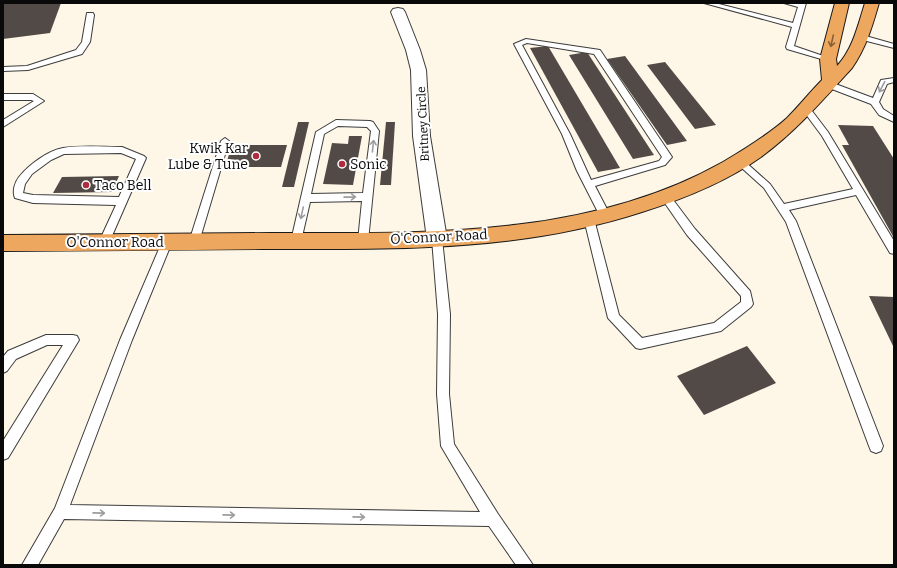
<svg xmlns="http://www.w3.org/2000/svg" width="897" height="568" font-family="Bitter,serif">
<rect width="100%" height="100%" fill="#fef7e7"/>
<g fill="#514a47">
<path d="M3,3H61L50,33L3,39Z"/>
<path d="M548,46L620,168L598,172L530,48Z"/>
<path d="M587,52L654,155L633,159L569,55Z"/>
<path d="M625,56L687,141L667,145L607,59Z"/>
<path d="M665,62L716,125L695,129L647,65Z"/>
<path d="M298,122H309L294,187H282Z"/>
<path d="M386,122H395L391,185H380Z"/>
<path d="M838,125L873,126L894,159V238L842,145H849Z"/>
<path d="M349,136H362L353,185L323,184L332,143L348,144Z"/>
<path d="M232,145H287L281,167H225Z"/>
<path d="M119,176L112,192L53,193L62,177Z"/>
<path d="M869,296L894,297V348Z"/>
<path d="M747,346L776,383L704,415L677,376Z"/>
</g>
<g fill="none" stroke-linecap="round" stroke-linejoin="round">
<g stroke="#3c3c3c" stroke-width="2">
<g id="service">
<path d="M704,3H715L793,23L798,7L784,3H806L794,46L832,59L828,61L787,49L786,47L792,27Z"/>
<path d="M87,13H93L94,15L90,42L82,54L28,70L3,71V67L27,66L76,50L82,42Z"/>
<path d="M859,35H862L894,44V48L859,39Z"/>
<path d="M526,39L600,50L672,157L665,165L595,186L610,215L609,218H601L577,171L562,134L514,44ZM527,43L594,54L662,157L659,161L591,180L570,134L522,45Z"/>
<path d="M894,78V82L887,84L879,102L883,109L894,116V122L879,115L871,104L824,86L823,84L827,81L830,82L873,98L881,80Z"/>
<path d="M3,94H33L44,101L3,127V120L34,101L31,100H3Z"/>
<path d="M806,106L809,107L828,132L894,241V254L890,253L856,195L789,210L796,221L883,446L881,451L876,453L871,451L869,446L786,222L764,188L734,161L739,158L742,159L770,184L784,204L853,189L822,136L802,109Z"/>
<path d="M336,120L370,121L373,122L379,131L368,241L367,244L363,245L359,244L358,241L362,201L310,202L301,241L300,244L296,245L292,244L291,241L316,132ZM338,126L367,127L371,131L363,193L311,194L324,134Z"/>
<path d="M225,138L229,141L199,242L198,245L194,246L190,245L189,242L221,141Z"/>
<path d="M122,147L144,156L146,158L108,245L104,246L100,245L99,242L116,205L33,203L15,198C12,191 15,182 19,177C29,165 47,151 63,148C80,145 104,147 122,147ZM121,153L136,159L119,197L33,195L23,193L25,184L32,174L51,160L64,154Z"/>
<path d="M665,192L668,193L695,229L750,291L753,304L751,307L721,331L640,349L636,348L608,318L584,219L585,216H593L594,219L619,315L642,338L714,323L741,302V296L687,235L662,199L660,196L662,193Z"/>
<path d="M437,235L441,236L442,239L450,314L449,394L454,444L498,514L533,565H516L489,526L64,519L38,565H22L55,508L120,340L162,242L163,239L167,238L171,239L172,242L132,340L70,505L480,512L441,446L437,394L438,314L432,239L433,236Z"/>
<path d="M46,335H73L77,336L79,340L8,458L3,460V441L63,345H47L16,359L7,371L3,373V357L8,351Z"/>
</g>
</g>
<g stroke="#3c3c3c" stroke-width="2">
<path id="minor" d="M398,8L403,9L405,12L420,50L426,70L430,136L447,239L444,245L437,247L430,245L427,239L425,224L413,136L411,70L406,50L391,12L393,9Z"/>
</g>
<g stroke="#1a1a1a" stroke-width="2">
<path id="trunk" d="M835,3H849L836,59L837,66C853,49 858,25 865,3H879C872,27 866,48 852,68C823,100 795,132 761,157C726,182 683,199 642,212C518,252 399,249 270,249C181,250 92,251 3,251V235C92,235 182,233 271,233C423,233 586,239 723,162C745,149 768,135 787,118C799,106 810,92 822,80L820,59Z"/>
</g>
<use href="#service" fill="#fff" fill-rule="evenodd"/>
<use href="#minor" fill="#fff" fill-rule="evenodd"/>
<use href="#trunk" fill="#eea75e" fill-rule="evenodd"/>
</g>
<defs><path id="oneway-shaft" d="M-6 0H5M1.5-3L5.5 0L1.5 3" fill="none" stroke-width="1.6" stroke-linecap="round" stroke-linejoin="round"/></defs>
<use stroke="#876038" href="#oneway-shaft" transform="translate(832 41) rotate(103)"/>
<g stroke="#9d9d9d">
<use href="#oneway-shaft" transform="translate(882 87) rotate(118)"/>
<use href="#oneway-shaft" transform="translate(373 146) rotate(-84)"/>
<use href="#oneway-shaft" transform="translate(350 197) rotate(-1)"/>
<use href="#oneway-shaft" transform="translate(302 213) rotate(102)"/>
<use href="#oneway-shaft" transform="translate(99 513) rotate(1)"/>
<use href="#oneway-shaft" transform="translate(229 515) rotate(1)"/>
<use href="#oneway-shaft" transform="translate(359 517) rotate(1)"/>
</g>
<g fill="#af2c3f" stroke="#fff" stroke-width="1.5">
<circle cx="256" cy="156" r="4"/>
<circle cx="342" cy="164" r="4"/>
<circle cx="86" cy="185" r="4"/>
</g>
<g text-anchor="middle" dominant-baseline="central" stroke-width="4" stroke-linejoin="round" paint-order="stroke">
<g font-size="12" fill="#090909" stroke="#fff">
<text transform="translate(423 124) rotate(-93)">Britney Circle</text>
</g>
<g font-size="14" fill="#090909" stroke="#fff" text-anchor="start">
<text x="248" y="148" text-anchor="end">Kwik Kar<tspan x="248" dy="16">Lube &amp; Tune</tspan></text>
<text x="350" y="164">Sonic</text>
<text x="94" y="185">Taco Bell</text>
</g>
<g font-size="14" fill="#090909" stroke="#fff">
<text transform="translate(439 237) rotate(-3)">O'Connor Road</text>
<text x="115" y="242">O'Connor Road</text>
</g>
</g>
<rect width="897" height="568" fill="none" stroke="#090909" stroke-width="8"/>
</svg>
